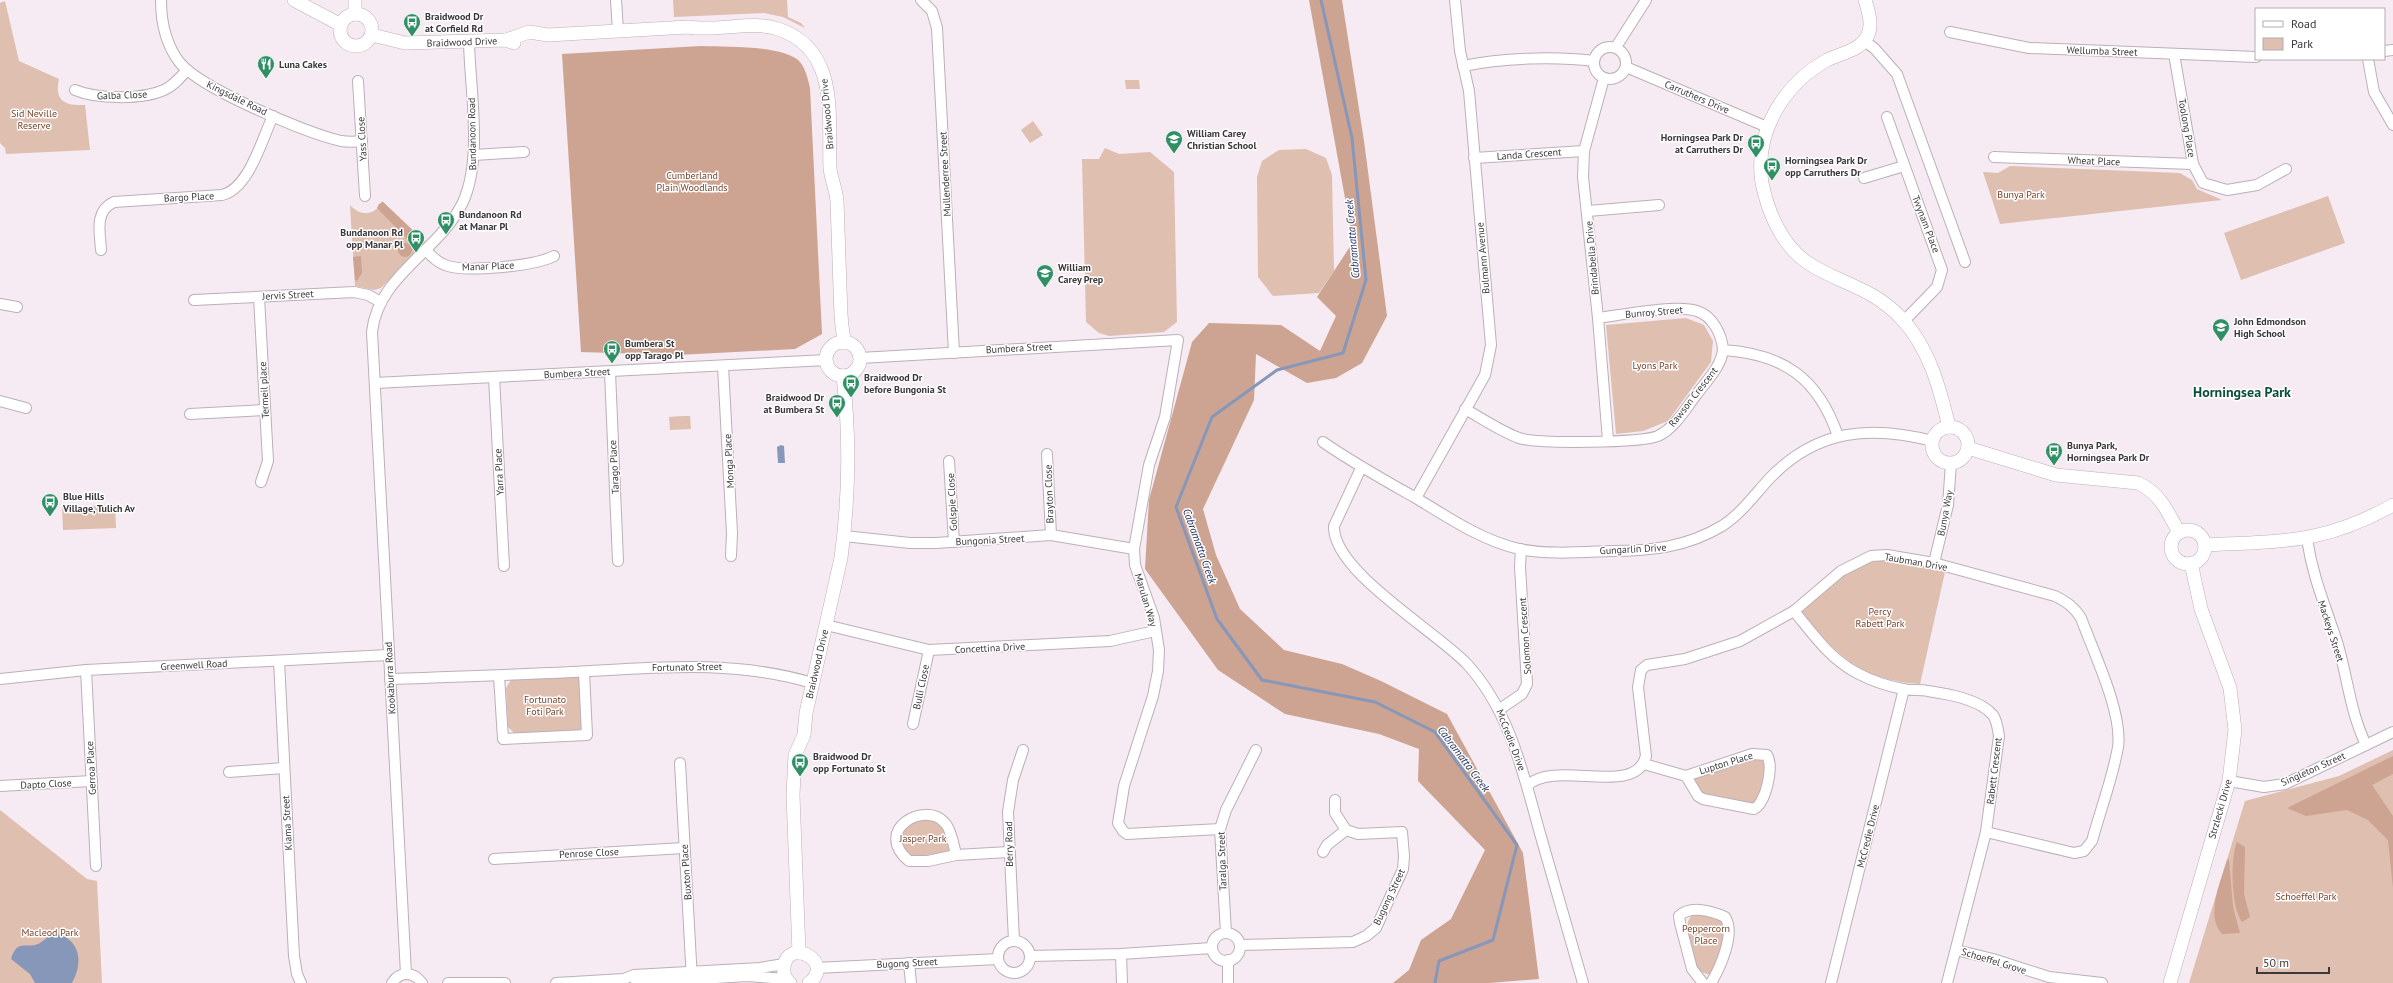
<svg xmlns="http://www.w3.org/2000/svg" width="2393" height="983" font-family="'PT Sans',sans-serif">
<rect width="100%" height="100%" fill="#f6eaf3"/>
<g fill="#dfbfb0">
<path d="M673,0H787L788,17L801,23L805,28L783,17L764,13L674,17Z"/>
<path d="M5,1L19,61L59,79C54,101 65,106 85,105L90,150L6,154L5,148L0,143V3Z"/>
<path d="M1125,80H1139L1140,89H1126Z"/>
<path d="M1033,121L1043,135L1030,143L1021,130Z"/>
<path d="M1105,148L1119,154L1150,152L1174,172L1177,322L1164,332L1109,336L1099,333L1086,322L1082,159H1099Z"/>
<path d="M1306,149L1326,158L1332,175L1334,271L1319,293L1273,296L1258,277L1257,177L1262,161L1279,150Z"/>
<path d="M2010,166L2180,173L2192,180L2197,189L2222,200L2000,224L1983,172L1998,173Z"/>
<path d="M2328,196L2345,243L2241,280L2224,233Z"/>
<path d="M382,201L426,243L381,288L374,290L355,286L350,205C361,217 375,216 382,201Z"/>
<path d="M1686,318L1704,325L1713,341L1711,362L1668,421L1643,431L1616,434L1606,325Z"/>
<path d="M683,416H690L691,429L670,430L669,417Z"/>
<path d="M115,505L116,528L63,530L62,507Z"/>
<path d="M1882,560L1900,561L1945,572L1920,684C1858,680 1839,655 1800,612C1825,590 1848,565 1882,560Z"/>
<path d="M577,676L581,679L582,728L578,731L515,734L508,727L506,688L512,678Z"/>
<path d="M2393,750V983H2189L2245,801L2339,776Z"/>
<path d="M1754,757L1763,760L1766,769L1758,803L1752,806L1703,794L1692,777Z"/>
<path d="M0,810L87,879L97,881L102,983H0Z"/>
<path d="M912,820H935L944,828L952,850L940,857H912L900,848L902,828Z"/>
<path d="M1694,914L1715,917L1722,921L1726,931L1716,968L1710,975L1701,972L1697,968C1693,953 1678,925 1694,914Z"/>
</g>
<g fill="#cda391">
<path d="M1309,0H1342L1364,141L1387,316L1362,363L1336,378L1307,383L1256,354L1254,400L1203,509L1216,555L1240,609L1284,650L1342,664L1381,681L1447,714L1523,853L1539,979L1489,983H1393L1409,970L1421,940L1451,919L1485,850L1418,781L1419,749L1379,734L1285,714L1218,670L1145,569L1149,500L1192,342L1209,323L1281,325L1320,351L1336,316L1317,297L1353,242Z"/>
<path d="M701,46C725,47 779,45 798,60C805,66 808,79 810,88L822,334L795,349L677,355L581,352L562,54Z"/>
<path d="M383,202L422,239V244L419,245L406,238L377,208L379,204Z"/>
<circle cx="405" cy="250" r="7"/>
<path d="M361,256L362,273L357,281L355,280L353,257Z"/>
<path d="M2393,756V774L2372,785L2393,816V888L2388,840L2368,820L2347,810L2306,816L2287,808Z"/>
<path d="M2237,842L2245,847L2244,894L2250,917L2242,922C2231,906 2230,859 2237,842Z"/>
<path d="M2229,859L2233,907L2240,933L2222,934C2205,915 2221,881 2227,860Z"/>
</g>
<g fill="#8697ba">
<path d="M781,445L784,446L785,463H778L777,447Z"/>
<path d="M54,933C80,938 84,962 72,983H35L30,974L11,959C17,941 22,947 35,945C41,944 48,936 54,933Z"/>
</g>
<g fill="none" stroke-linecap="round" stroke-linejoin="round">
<path stroke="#8697ba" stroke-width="3" d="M1321,0L1352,138L1366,280L1343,353L1277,370L1212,417L1176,507L1217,619L1262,680L1375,702L1435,732L1517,845L1493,940L1439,961L1435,983"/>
<g stroke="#bbb0b8" stroke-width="12">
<g id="minor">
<path d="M161,0C161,23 166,45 180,63C202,89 306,133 341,141C348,142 355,142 362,141"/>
<path d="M616,0L618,31"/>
<path d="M921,0L932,11L937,28L954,353"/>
<path d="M1950,32L2029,48L2256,57"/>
<path d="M1864,41L1874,48L1897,74L1965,262"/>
<circle cx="1610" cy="63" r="16"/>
<path d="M1616,47L1646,0"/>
<path d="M2384,51L2393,50"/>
<path d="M2174,54L2193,164L2203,183L2227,190L2257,185L2286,169"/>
<path d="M2368,59L2374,92L2393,125"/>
<path d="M1463,66C1502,58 1554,56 1594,61"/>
<path d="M1626,67L1767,127"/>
<path d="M1604,78L1584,151L1583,177L1598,318L1608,440"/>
<path d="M358,81L365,196"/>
<path d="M75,90C96,99 142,100 164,90C173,86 180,78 187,70"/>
<path d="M1887,117L1942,270L1937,287L1904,321"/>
<path d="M474,155L524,152"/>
<path d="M1994,157L2193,164"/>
<path d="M1474,158L1584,151"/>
<path d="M1864,178L1904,166"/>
<path d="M1588,211L1659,205"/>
<path d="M101,250C100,233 94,211 114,202L222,195C249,189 262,139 273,116"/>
<path d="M426,250C431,256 437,262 445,265C465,273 535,266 554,256"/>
<path d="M259,297L268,461L261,482"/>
<path d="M194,300L354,292L368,295L379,301"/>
<path d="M0,304L17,307"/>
<path d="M1598,318C1621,315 1677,304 1697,311C1713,316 1722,335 1723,350C1784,354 1818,378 1838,436"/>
<path d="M860,358L1178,340L1165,417L1149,465L1134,549L1135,565L1154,618L1159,650L1158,671L1153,696L1124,786L1121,805L1118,823L1123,831L1127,834L1220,829"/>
<path d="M723,366L732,533L731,556"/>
<path d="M610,372L618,561"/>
<path d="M494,377L504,566"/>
<path d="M375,383L827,360"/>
<path d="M0,401L26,408"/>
<path d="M1465,409C1483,419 1500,431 1519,438C1537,444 1641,443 1658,436C1675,428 1686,408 1697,394C1707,380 1721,367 1723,350"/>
<path d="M190,414L265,410"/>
<path d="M1323,442C1353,463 1384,480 1416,498C1449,518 1481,540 1519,549C1547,555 1583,552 1611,551C1651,551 1687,547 1722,526C1741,514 1755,494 1770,478C1817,429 1871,425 1933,441"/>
<path d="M1047,454L1051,535"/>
<path d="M949,461L954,542"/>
<path d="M1361,468L1334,526C1332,571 1436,631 1467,664C1511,712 1524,777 1541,837C1555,886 1569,934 1583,983"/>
<path d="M1416,498L1485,375L1491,345L1469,91L1460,51L1455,0"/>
<path d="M844,536L910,543H936L1051,535L1134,549"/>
<path d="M2307,539C2313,579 2326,607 2338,645C2348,680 2350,711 2366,745"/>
<path d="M1934,563L1948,505L1951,463"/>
<path d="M1794,611C1813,634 1830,659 1857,673C1872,681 1887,686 1903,689C1911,691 1920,689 1928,691C1948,694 1979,699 1993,715C1997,721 1998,729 1999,736L1986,832L1947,983"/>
<path d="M826,625L929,650L1110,641L1155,631"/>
<path d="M279,661L294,956L297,974L301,983"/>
<path d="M86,670L96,866"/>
<path d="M499,676L503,739L587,735L584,672"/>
<path d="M0,679L86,670L389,655"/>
<path d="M390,679C451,677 511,675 572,672C653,668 733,659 812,683"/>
<path d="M1500,709L1522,694L1527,684L1520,567L1521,549"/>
<path d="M913,724L929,650"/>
<path d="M680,763L692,980"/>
<path d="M1644,764L1686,776L1752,754L1767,755C1774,766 1766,803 1754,809L1703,799L1698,796L1686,776"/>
<path d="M229,772L284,768"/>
<path d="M2229,781L2264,787L2285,784L2393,732"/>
<path d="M1528,785C1556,759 1636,798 1646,756L1638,687L1641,670L1647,665L1685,659L1740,641L1794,611L1841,571L1871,556L1887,555L1934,563L2055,596C2067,602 2074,607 2081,618C2093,651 2123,713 2118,747C2113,777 2100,811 2092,841L2084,851L2074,853L1986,832"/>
<path d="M0,786L92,781"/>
<path d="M1323,852L1327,845L1346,830"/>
<path d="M956,855C954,846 951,829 945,823C925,800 872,830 909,861H928L956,855L1009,852"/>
<path d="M494,859L684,848"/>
<path d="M1226,933L1220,829L1226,810L1256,750"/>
<circle cx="1226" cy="947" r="14"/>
<circle cx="1014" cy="957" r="16"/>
<path d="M1014,941L1008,812L1013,780L1023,750"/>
<path d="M1240,945L1353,942L1366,936L1376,928L1403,869L1404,856L1402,832L1358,834L1346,830L1335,813V800"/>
<path d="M1956,950L1993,959L2049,977L2102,983"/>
<path d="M1121,954L1122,983"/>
<path d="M1031,956L1121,954L1212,948"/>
<path d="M1228,960V983"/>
<path d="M909,963L911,983"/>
<path d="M816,968L998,959"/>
<path d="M406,974L372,332C378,275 440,251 463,202C483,158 470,90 469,42"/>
<path d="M392,983C400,971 413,971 422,983"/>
<path d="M448,983H505"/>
<path d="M556,983L624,979L634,975L760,968L784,964"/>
<path d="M636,983L747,976L786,979"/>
<path d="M1703,983L1692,969L1680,923L1679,916C1691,905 1712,911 1725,917C1736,933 1720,968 1711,983"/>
<path d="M1831,983L1904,689"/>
</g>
</g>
<g stroke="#bbb0b8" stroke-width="14">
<g id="tertiary">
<path d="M294,0L341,25"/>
<path d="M355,0V14"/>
<path d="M1865,0C1869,13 1874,28 1865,40C1857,51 1839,54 1827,60C1784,84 1754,132 1762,183C1768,212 1782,246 1808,263C1840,284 1872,287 1901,318C1929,347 1940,389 1949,427"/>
<circle cx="356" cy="30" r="16"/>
<path d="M372,35L405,43L506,40L514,43"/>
<path d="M506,40L529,32L548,35L688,27C718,32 752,20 778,29C840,49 828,118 830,168C831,179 836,189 837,201C838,230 839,259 840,288C841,307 840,325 845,343"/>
<circle cx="843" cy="359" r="17"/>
<circle cx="1950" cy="445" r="18"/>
<path d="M1968,448L2056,475L2138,483C2160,493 2168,512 2179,533"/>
<circle cx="2188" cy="547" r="17"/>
<path d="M2205,545C2281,541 2324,544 2393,505"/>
<path d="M799,953L793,795L795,755L804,735L806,713L841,558C849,498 850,435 843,376"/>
<path d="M790,983C785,979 783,974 784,967C788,936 836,962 809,983"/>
<path d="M2170,983L2229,781L2235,730L2230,688L2201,609L2191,563"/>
</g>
</g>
<use href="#minor" stroke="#fff" stroke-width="10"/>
<use href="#tertiary" stroke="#fff" stroke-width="13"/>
</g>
<defs>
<g id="bus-pin" transform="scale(0.9)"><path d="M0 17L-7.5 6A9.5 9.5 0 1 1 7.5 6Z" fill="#318f66" stroke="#fff"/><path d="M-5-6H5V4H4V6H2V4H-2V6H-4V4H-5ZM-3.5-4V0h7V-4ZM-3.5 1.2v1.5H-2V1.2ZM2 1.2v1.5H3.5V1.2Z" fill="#fff"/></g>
<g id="restaurant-pin" transform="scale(0.9)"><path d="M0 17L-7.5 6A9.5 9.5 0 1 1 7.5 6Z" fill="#318f66" stroke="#fff"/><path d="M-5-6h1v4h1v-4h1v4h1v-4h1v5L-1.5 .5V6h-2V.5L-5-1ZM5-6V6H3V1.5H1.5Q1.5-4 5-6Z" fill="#fff"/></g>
<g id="school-pin" transform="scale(0.9)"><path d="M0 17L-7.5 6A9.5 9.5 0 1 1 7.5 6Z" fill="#318f66" stroke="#fff"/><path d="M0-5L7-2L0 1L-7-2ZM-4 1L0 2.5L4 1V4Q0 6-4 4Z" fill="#fff"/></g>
</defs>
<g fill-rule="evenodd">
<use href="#bus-pin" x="412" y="22"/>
<use href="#restaurant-pin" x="266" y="64"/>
<use href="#school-pin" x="1174" y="139"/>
<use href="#bus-pin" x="1756" y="143"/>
<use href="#bus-pin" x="1772" y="166"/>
<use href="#bus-pin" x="446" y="220"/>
<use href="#bus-pin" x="416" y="238"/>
<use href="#school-pin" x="1045" y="273"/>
<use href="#school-pin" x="2221" y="327"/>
<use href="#bus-pin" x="612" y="349"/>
<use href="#bus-pin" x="851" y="383"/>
<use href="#bus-pin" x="837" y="403"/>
<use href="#bus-pin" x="2054" y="451"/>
<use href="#bus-pin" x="50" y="502"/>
<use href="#bus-pin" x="800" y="762"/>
</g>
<g text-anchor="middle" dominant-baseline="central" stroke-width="3" stroke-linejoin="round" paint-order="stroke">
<g font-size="10" font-weight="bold" fill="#3b373a" stroke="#fff" text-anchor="start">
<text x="425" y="16">Braidwood Dr<tspan x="425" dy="12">at Corfield Rd</tspan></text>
<text x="279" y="64">Luna Cakes</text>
<text x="1187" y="133">William Carey<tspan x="1187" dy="12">Christian School</tspan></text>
<text x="1743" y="137" text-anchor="end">Horningsea Park Dr<tspan x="1743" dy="12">at Carruthers Dr</tspan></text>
<text x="1785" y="160">Horningsea Park Dr<tspan x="1785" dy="12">opp Carruthers Dr</tspan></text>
<text x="459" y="214">Bundanoon Rd<tspan x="459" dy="12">at Manar Pl</tspan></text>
<text x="403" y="232" text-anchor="end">Bundanoon Rd<tspan x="403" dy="12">opp Manar Pl</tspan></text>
<text x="1058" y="267">William<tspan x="1058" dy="12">Carey Prep</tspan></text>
<text x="2234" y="321">John Edmondson<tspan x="2234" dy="12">High School</tspan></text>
<text x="625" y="343">Bumbera St<tspan x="625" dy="12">opp Tarago Pl</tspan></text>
<text x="864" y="377">Braidwood Dr<tspan x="864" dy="12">before Bungonia St</tspan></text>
<text x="824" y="397" text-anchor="end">Braidwood Dr<tspan x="824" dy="12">at Bumbera St</tspan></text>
<text x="2067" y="445">Bunya Park,<tspan x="2067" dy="12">Horningsea Park Dr</tspan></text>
<text x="63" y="496">Blue Hills<tspan x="63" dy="12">Village, Tulich Av</tspan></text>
<text x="813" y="756">Braidwood Dr<tspan x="813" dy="12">opp Fortunato St</tspan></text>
</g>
<g font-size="10" fill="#3b373a" stroke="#fff">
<text transform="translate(462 42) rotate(-2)">Braidwood Drive</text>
<text transform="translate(2102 51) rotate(2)">Wellumba Street</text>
<text transform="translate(122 95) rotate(-2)">Galba Close</text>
<text transform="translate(1697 97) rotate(23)">Carruthers Drive</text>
<text transform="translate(237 98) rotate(26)">Kingsdale Road</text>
<text transform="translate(827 114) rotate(-95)">Braidwood Drive</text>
<text transform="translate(2187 128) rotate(80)">Toolong Place</text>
<text transform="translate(472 134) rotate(-91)">Bundanoon Road</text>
<text transform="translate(362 139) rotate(-93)">Yass Close</text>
<text transform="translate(1529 154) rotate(-4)">Landa Crescent</text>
<text transform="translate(2094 161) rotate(2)">Wheat Place</text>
<text transform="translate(945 174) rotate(-93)">Mullenderree Street</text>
<text transform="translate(189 197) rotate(-3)">Bargo Place</text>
<text transform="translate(1926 224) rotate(69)">Twynam Place</text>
<text transform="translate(1483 258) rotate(-95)">Bulmann Avenue</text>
<text transform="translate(1592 258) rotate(-95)">Brindabella Drive</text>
<text transform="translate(488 266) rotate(-2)">Manar Place</text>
<text transform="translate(288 295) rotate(-3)">Jervis Street</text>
<text transform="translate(1654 312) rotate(-5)">Bunroy Street</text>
<text transform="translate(1019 348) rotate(-3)">Bumbera Street</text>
<text transform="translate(577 373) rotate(-3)">Bumbera Street</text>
<text transform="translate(264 390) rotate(-93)">Termeil place</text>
<text transform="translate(1693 397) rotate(-52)">Rawson Crescent</text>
<text transform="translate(729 461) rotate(-93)">Monga Place</text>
<text transform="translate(614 467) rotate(-93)">Tarago Place</text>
<text transform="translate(499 472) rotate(-93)">Yarra Place</text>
<text transform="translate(1049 494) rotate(-92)">Brayton Close</text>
<text transform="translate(952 502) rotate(-93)">Golspie Close</text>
<text transform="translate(1945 513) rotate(-79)">Bunya Way</text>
<text transform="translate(990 540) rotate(-3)">Bungonia Street</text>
<text transform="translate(1633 549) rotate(-3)">Gungarlin Drive</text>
<text transform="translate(1916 562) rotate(10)">Taubman Drive</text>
<text transform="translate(1146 600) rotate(73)">Marulan Way</text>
<text transform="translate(2331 631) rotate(72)">Mackeys Street</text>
<text transform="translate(1525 636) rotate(-94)">Solomon Crescent</text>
<text transform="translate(990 648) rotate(-3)">Concettina Drive</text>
<text transform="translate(817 664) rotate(-77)">Braidwood Drive</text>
<text transform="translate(194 665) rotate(-3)">Greenwell Road</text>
<text transform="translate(687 667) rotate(-1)">Fortunato Street</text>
<text transform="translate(390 678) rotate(-93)">Kookaburra Road</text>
<text transform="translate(921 687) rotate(-78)">Bulli Close</text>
<text transform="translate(1511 740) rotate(69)">McCredie Drive</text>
<text transform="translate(1726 763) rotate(-17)">Lupton Place</text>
<text transform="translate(91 768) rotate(-93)">Gerroa Place</text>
<text transform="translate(2313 769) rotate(-24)">Singleton Street</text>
<text transform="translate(1994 771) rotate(-83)">Rabett Crescent</text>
<text transform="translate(46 784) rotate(-3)">Dapto Close</text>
<text transform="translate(2220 809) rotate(-74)">Strzlecki Drive</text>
<text transform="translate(287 823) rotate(-93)">Kiama Street</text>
<text transform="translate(1868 836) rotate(-76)">McCredie Drive</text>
<text transform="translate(1009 844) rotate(-91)">Berry Road</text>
<text transform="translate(589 853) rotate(-3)">Penrose Close</text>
<text transform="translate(1222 861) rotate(-92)">Taralga Street</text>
<text transform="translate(686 872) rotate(-94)">Buxton Place</text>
<text transform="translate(1389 897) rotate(-65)">Bugong Street</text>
<text transform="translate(1994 961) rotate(17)">Schoeffel Grove</text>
<text transform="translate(907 963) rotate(-3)">Bugong Street</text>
</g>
<g font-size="10" fill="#773f25" stroke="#fff">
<text x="34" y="113">Sid Neville<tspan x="34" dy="12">Reserve</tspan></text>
<text x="692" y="175">Cumberland<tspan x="692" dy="12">Plain Woodlands</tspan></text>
<text x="2021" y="194">Bunya Park</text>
<text x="1655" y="365">Lyons Park</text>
<text x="1880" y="611">Percy<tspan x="1880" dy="12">Rabett Park</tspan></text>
<text x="545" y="699">Fortunato<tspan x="545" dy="12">Foti Park</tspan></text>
<text x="923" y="838">Jasper Park</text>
<text x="2306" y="896">Schoeffel Park</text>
<text x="1706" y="928">Peppercorn<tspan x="1706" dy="12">Place</tspan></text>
<text x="50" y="932">Macleod Park</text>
</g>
<g font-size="11" font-style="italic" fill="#223464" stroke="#fff">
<text transform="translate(1352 239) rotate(-95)">Cabramatta Creek</text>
<text transform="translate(1200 546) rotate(70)">Cabramatta Creek</text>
<text transform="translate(1464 759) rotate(53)">Cabramatta Creek</text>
</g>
<g font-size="14" font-weight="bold" fill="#094f35" stroke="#fff">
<text x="2242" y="392">Horningsea Park</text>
</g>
</g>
<rect x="2255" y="8" width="130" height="52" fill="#ffffff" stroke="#b1afb0"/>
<rect x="2263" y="21" width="20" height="6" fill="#ffffff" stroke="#b1afb0"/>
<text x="2291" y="28" font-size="12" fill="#3b373a">Road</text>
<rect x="2263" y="38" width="20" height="12" fill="#dfbfb0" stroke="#b1afb0"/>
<text x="2291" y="48" font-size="12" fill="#3b373a">Park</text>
<path d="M2257 967v6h72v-6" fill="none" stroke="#3b373a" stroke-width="2"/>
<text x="2263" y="967" font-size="12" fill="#3b373a" stroke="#ffffff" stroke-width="3" paint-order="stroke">50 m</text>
</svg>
